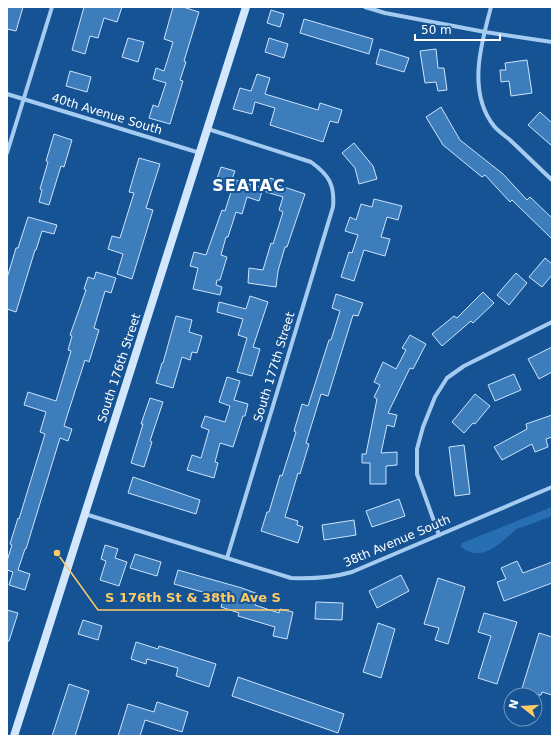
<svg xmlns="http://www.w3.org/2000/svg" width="559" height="743" font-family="'DejaVu Sans',sans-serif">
<rect width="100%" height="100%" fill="#155394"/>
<path fill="#286eb3" d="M552,507V516L523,527L518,528C502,541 483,564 461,547L462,543Z"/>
<g fill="#3d7dbc" stroke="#cce4fc">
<path d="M7,7H23L16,31L7,29Z"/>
<path d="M84,7H122L117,22L104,18L98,38L90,36L85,54L72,50Z"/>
<path d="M173,7H183L199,12L184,61L186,62L180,80L183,81L170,124L149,118L153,105L158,107L166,83L153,79L156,68L164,71L173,42L164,39Z"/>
<path d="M271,10L284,14L280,27L267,23Z"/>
<path d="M304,19L373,39L369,54L300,33Z"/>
<path d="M128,38L144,42L138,62L122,57Z"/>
<path d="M269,38L288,44L284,58L265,52Z"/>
<path d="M380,49L409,58L404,72L376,64Z"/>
<path d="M436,49L438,68H444L447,90L438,91L436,82L425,83L420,51Z"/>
<path d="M527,60L532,93L511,96L509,81L501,82L500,70H506L505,63Z"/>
<path d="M70,71L91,77L87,92L66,86Z"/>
<path d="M257,74L270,78L265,94L318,110L320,103L342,110L338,123L330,121L323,142L270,125L275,108L255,102L252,114L233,109L240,88L251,91Z"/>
<path d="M441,107L460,140L503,174L527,200L530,197L552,218V239L512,200L510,202L485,175L482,177L443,145L426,117Z"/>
<path d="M540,112L552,123V146L528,125Z"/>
<path d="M54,134L72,140L64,167L61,166L49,205L39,202L42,190L40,189L48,162L46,161Z"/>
<path d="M354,143L373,166L377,179L359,184L355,168L342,153Z"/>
<path d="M139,158L160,164L146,208L153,210L132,279L117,274L123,254L108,249L112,236L120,238L134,193L129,192Z"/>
<path d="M221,167L235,171L232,179L263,188L259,201L247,197L242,214L236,212L228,237H226L221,255L227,257L220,280H217L216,285L222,287L220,295L193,289L198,268L190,266L194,252L206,255L222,210L225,211L231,192L214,187Z"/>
<path d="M270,178L279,181L278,185L305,194L287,247H285L278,271L276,287L248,283L249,268L263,270L271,243L273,244L283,212L279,210L283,197L266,192Z"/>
<path d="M374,199L402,206L398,220L387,217L381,237L390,239L385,256L364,250L354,281L341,277L349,252L352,253L358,235L345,231L350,217L356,220L361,204L372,207Z"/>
<path d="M28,217L57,225L54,234L42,231L36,250H35L16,312L7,309V278L16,248H18Z"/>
<path d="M545,258L552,264V275L542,287L529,277Z"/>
<path d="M96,272L116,278L111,293L105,291L94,328L99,330L89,362L85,360L68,413L64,426L72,429L68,441L60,438L26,549H25L18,570L30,574L25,590L9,585L13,572L7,570V561L12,545L10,544L18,518L19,519L45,434L40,432L46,412L24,405L28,392L56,401L71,351L68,350L72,336L70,335L86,290L84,289L88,277L94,279Z"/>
<path d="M516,273L527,283L509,305L497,295Z"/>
<path d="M483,292L494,303L473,323L471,321L442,346L432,334L454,316L457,318Z"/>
<path d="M336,294L363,303L358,316L353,315L328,396L321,394L306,443L309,444L300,474L298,473L285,517L298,521L297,525L303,527L298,543L261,531L267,512H269L280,475L282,476L296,432L294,431L302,404L308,406L329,340H331L340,311L332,308Z"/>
<path d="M250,296L268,302L253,347L260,349L252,376L237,372L247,338L238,335L243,319L217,312L219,302L246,309Z"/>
<path d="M176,316L192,320L189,332L202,336L197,353L192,352L190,360L182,357L173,388L156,383L162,363H163Z"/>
<path d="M410,335L426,344L413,369L410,368L388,413L397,415L394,427L387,425L381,453L397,452V465L386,466V484H370V463H362V454H366L377,399L374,397L380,385L374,382L383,362L396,369L406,350L402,348Z"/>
<path d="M552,347V372L539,379L528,359Z"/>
<path d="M514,374L521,390L495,401L488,385Z"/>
<path d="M227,377L240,381L234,400L248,404L245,416H243L233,447L220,443L215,462L218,463L214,478L187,470L192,455L201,458L209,430L201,427L205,416L225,422L230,406L219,402Z"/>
<path d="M475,394L490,406L475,424L473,423L464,433L452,422Z"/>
<path d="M150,398L163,402L150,441L152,442L144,467L131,463L143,424H141Z"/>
<path d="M552,415V437L546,439L548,447L535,452L532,444L502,460L494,447L527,429L526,424Z"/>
<path d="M464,445L470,494L455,496L449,447Z"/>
<path d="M133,477L200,500L196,514L128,493Z"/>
<path d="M399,499L405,516L372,527L366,511Z"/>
<path d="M354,520L356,535L324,540L322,525Z"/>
<path d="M105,545L118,549L115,558L127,562L119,586L100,580L106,561L101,559Z"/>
<path d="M135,554L161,562L157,576L130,568Z"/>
<path d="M517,561L523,573L552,562V583L504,601L497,582L506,579L501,568Z"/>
<path d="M178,570L242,588L258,594L255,605L279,613L280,609L293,612L287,639L273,636L275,627L238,616L239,613L221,607L224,598L174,584Z"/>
<path d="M401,575L409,591L377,608L369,591Z"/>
<path d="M438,578L465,587L448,644L435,640L439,628L424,624Z"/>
<path d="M316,602L343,603L342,620L315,619Z"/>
<path d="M7,610L18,613L9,641H7Z"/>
<path d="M484,613L517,622L497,684L478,678L491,636L478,632Z"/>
<path d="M83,620L102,626L98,640L78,634Z"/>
<path d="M378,623L395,629L381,678L363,672Z"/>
<path d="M539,633L552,637V695L542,692L541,695H520Z"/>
<path d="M136,642L158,649L159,646L216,664L209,687L176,676L178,668L147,659L146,664L131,659Z"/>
<path d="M238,677L344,714L338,733L232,696Z"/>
<path d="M69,684L89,691L75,736H52Z"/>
<path d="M157,702L188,712L182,732L145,720L140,736H118L128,704L154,712Z"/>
</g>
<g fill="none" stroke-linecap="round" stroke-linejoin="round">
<g stroke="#a5cbf1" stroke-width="4">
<path d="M365,7L385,13L485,32L552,42"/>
<path d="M491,7C481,44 467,92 494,126C498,131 504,135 510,140C524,153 538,167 552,180"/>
<path d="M7,94L200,153"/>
<path d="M208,129L311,162C329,175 335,185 333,207L227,558"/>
<path d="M7,153L52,7"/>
<path d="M85,514L291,578C312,579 331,578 352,572L552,487"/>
<path d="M439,535L417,474V449L423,427L435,397L447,378L464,366L552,322"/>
</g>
<path stroke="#d3e7fc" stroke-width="8" d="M14,736C91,493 170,250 246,7"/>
</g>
<g text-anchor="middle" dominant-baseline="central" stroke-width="4" stroke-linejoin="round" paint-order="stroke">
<g font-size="12" fill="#fff" stroke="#155394">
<text transform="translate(107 114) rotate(17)">40th Avenue South</text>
<text transform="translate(274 367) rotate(-73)">South 177th Street</text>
<text transform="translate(119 368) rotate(-72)">South 176th Street</text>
<text transform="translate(397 541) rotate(-23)">38th Avenue South</text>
</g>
<g font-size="16" font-weight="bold" letter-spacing="1" fill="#fff" stroke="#155394">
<text x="249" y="185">SEATAC</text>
</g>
</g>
<path fill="none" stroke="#ffcb65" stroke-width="1.5" d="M57 553L98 610H289"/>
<circle fill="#ffcb65" stroke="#155394" stroke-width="1.5" cx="57" cy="553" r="4"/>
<g font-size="13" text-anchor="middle" font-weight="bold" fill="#ffcb65" stroke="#155394" stroke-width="4" stroke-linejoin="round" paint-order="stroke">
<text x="193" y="602">S 176th St &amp; 38th Ave S</text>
</g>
<rect width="559" height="743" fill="none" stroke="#ffffff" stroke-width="16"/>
<g transform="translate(523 707) rotate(287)"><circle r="19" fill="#155394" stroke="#7398bf"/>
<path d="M0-3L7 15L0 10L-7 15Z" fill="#ffcb65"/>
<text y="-6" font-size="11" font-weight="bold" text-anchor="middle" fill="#ffffff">N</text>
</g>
<path d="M415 34v6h85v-6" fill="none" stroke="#ffffff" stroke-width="2"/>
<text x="421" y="34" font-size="12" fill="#ffffff" stroke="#155394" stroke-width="3" paint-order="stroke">50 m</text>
</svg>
